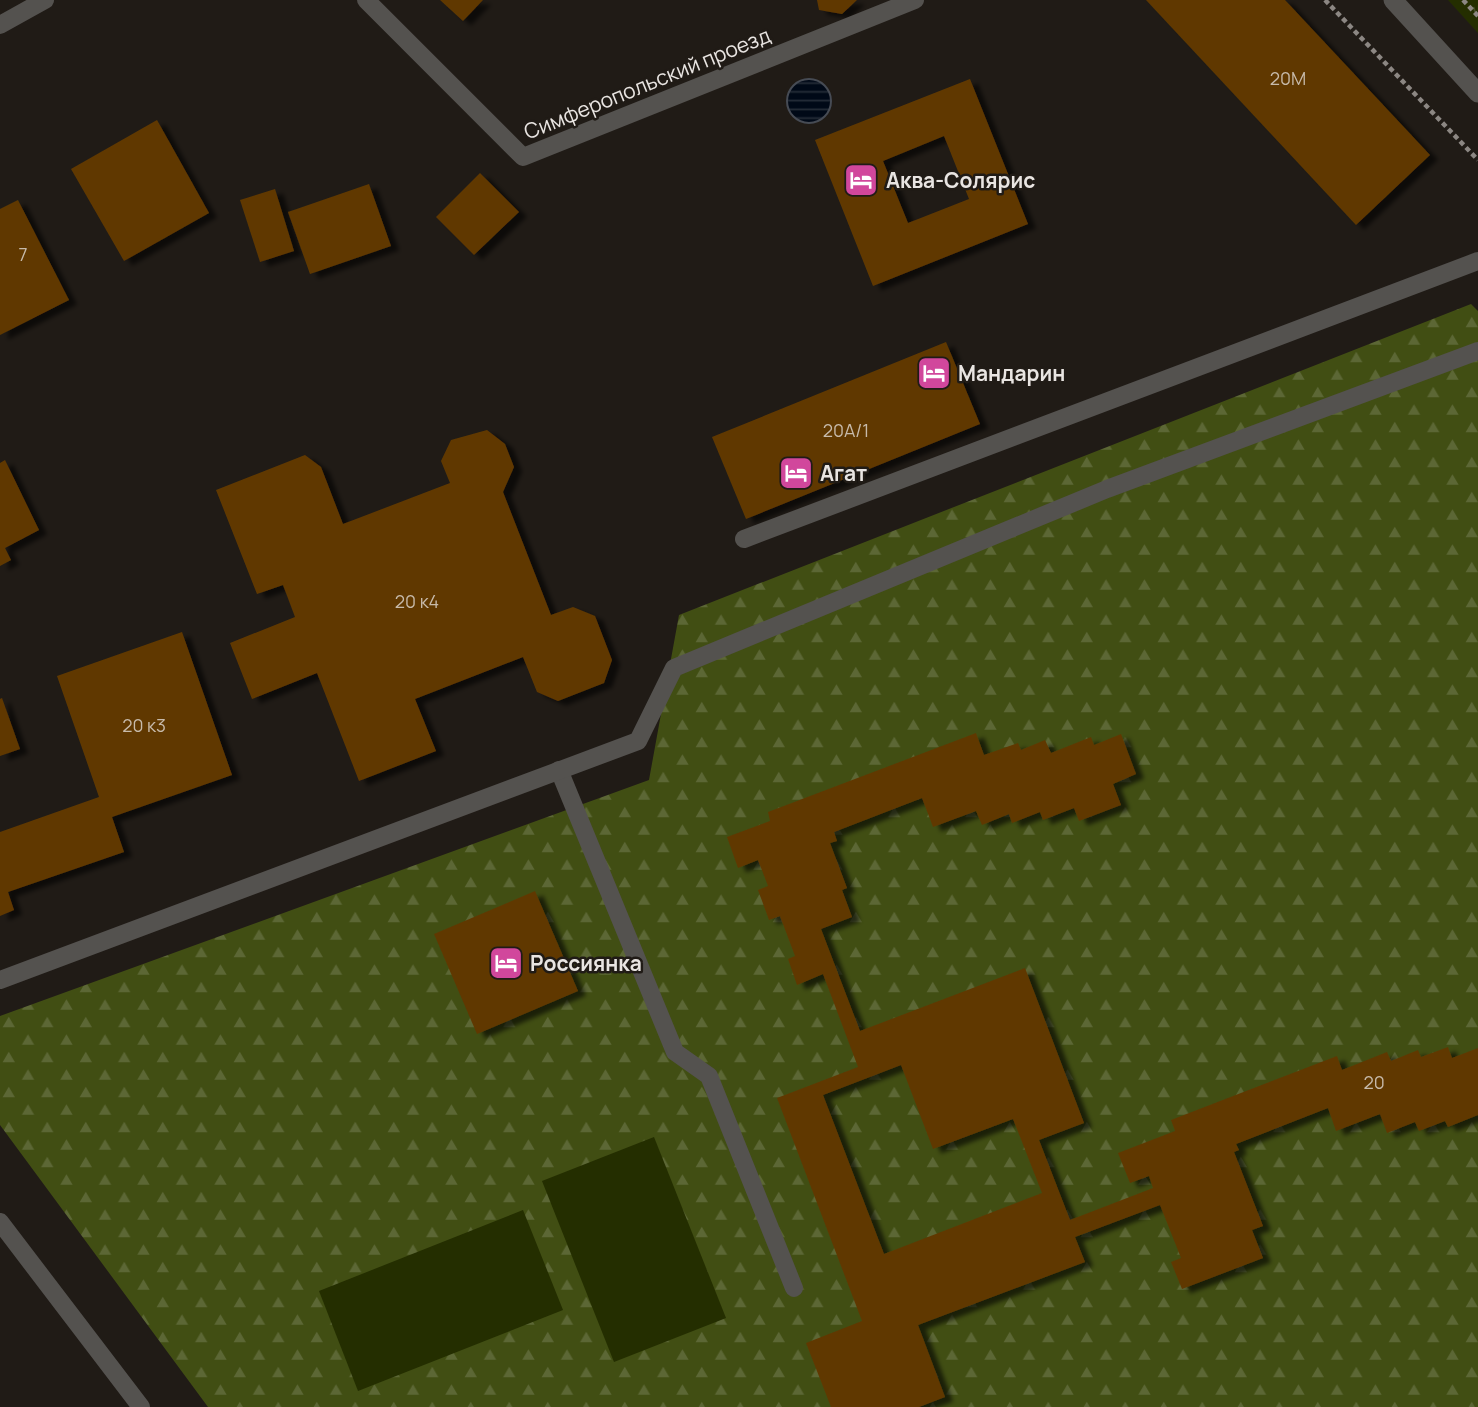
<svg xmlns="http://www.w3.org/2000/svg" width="1478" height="1407" font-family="Manrope,sans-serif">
<defs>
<pattern id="grass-tufts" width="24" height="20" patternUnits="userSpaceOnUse" patternTransform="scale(1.75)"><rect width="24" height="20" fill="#242e00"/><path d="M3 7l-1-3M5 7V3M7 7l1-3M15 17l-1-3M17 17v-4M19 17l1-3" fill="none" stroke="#444c25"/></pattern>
<pattern id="forest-firs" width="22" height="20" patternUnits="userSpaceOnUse" patternTransform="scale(1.75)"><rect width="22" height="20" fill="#414e13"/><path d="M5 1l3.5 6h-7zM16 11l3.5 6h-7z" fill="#5c6735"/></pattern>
<pattern id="water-rules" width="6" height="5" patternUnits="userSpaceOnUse" patternTransform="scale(1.75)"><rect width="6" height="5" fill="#000917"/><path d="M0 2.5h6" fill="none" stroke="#252d38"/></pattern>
<filter id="shadow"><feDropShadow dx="8" dy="4.5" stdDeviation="2" flood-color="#0009"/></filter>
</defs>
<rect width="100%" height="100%" fill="#201b16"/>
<path fill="url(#grass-tufts)" d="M1448,0H1478V33Z"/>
<path fill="url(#forest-firs)" d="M1471,304L1478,311V1407H208L0,1125V1016L649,780L679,615Z"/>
<g fill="#242e00">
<path d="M654,1137L726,1318L614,1362L542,1181Z"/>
<path d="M523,1210L563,1310L358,1391L319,1291Z"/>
</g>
<circle fill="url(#water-rules)" stroke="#464b54" stroke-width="2" cx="809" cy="101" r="22"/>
<g fill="#603903" fill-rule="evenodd" filter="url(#shadow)">
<path d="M440,0H483L463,21Z"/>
<path d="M817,0H857L842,14L819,10Z"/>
<path d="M1146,0H1285L1430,155L1356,225Z"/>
<path d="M970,79L1028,224L873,286L815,140ZM944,136L969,199L908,223L883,161Z"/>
<path d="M157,120L209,213L124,261L71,169Z"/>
<path d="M480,173L519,212L474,255L436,217Z"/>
<path d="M369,184L391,246L310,274L288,212Z"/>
<path d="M275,189L294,251L260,262L240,200Z"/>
<path d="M18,200L69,300L0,335V209Z"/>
<path d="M946,342L980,424L746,519L712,437Z"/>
<path d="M487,430L505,444L514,467L503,492L551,615L573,607L595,616L612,660L604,683L558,701L537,692L523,657L415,699L436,751L359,781L317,673L252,699L230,643L295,617L283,585L257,594L216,490L305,455L321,467L343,524L450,483L441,461L451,440Z"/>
<path d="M5,460L39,530L5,548L11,560L0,566V463Z"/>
<path d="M182,632L232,775L112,817L124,852L8,892L14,910L0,916V832L99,797L57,676Z"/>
<path d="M2,698L20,749L0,756V699Z"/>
<path d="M976,733L984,755L1018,743L1021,750L1045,740L1051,753L1091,737L1094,745L1121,734L1136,774L1113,784L1121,805L1079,821L1074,808L1043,820L1040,812L1012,823L1009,814L982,825L976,811L933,827L922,798L834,832L837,841L830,843L847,888L842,890L852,917L821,929L860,1031L1025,968L1084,1123L1039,1140L1070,1220L1153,1188L1149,1176L1130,1183L1118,1153L1175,1131L1171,1120L1337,1056L1342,1070L1387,1052L1391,1061L1418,1050L1421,1057L1448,1047L1452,1058L1478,1048V1115L1448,1127L1445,1121L1419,1131L1415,1122L1387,1133L1380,1114L1336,1131L1328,1108L1236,1144L1239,1150L1234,1152L1263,1226L1252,1230L1263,1258L1182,1289L1171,1262L1181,1258L1160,1205L1075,1237L1085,1262L918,1325L945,1397L919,1407H831L806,1343L862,1321L777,1098L858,1067L823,974L797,985L788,959L795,956L780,916L769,920L758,890L768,886L758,860L738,868L727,837L770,821L768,812ZM901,1065L933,1149L1013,1119L1042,1193L884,1254L823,1095Z"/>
<path d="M535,891L578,991L477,1034L434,934Z"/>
</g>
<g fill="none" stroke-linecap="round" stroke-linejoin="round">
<g stroke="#8c8783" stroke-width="4.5" stroke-dasharray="5 3.5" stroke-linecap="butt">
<path d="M1325,0L1478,160"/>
<path d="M1463,0L1478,16"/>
</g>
<g stroke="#54524f" stroke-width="18">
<path d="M366,0L523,157L915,0"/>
<path d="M0,25L45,0"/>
<path d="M744,539L1478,261"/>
<path d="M559,770L675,1052L709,1076L794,1288"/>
<path d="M0,980L638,741L674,668L1107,489L1478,351"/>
<path d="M0,1222L141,1407"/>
</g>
<path stroke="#54524f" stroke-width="19" d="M1393,0L1478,93"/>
</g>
<defs>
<g id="hotel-square" transform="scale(1.75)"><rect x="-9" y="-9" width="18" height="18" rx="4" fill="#d1479c" stroke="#201b16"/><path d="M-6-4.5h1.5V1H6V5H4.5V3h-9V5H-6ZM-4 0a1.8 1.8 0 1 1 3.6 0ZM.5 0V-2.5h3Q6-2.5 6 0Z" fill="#fff"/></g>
</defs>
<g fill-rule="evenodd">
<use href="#hotel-square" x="861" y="180"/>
<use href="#hotel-square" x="934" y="373"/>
<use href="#hotel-square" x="796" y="473"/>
<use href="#hotel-square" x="506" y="963"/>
</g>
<g text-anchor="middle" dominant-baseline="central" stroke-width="5" stroke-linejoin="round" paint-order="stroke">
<g font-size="18" fill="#c7baaa">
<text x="1288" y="78">20М</text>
<text x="23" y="254">7</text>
<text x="846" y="430">20А/1</text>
<text x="417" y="601">20 к4</text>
<text x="144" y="725">20 к3</text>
<text x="1374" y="1082">20</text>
</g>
<g font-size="21" fill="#e9e5e2" stroke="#201b16">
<text transform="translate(647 83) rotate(-22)">Симферопольский проезд</text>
</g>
<g font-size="21" font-weight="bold" fill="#e9e5e2" stroke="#201b16" text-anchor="start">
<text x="886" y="180">Аква-Солярис</text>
<text x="958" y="373">Мандарин</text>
<text x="820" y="473">Агат</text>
<text x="530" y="963">Россиянка</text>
</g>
</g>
</svg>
